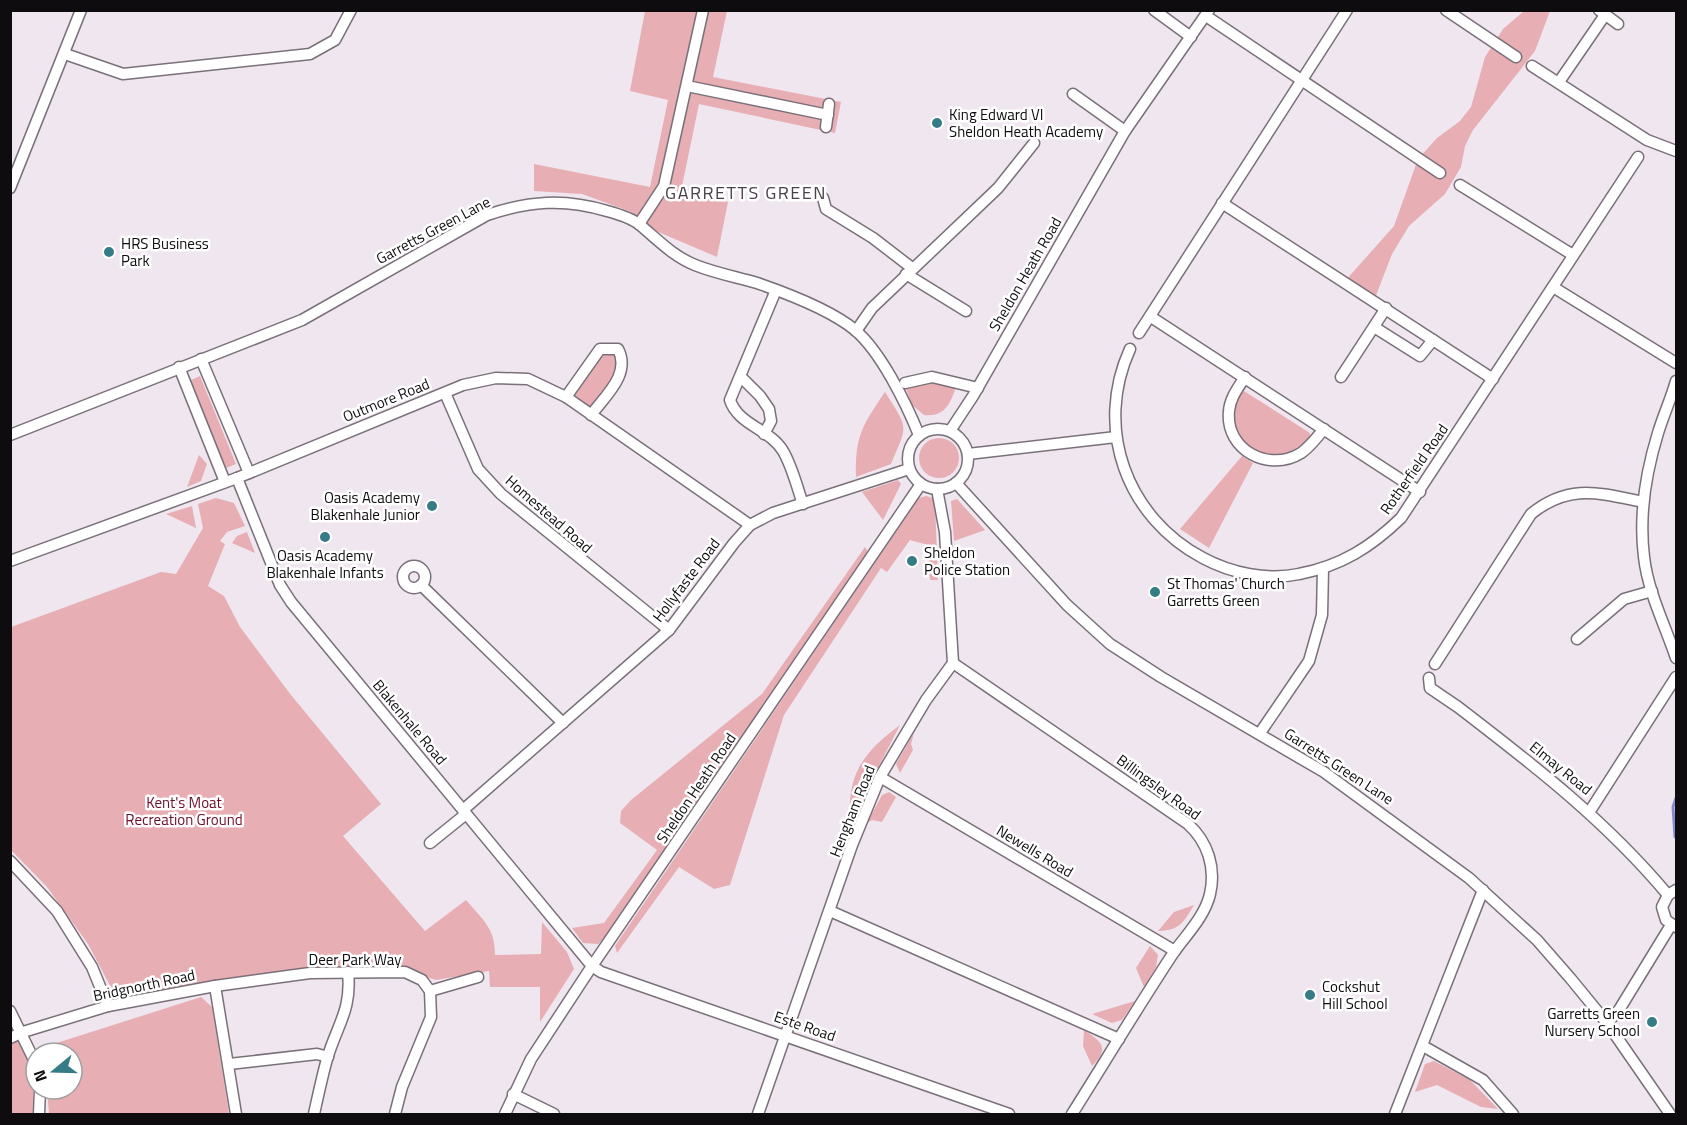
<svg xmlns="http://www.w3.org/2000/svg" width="1687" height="1125" font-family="'Titillium Web',sans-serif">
<rect width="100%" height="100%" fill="#f0e6f0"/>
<g fill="#e7aeb4">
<path d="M645,11H727L713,77L841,102L835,133L699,104L681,191L728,202L717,257L656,231L629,211L582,194L534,191V164L650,187L668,100L630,91Z"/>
<path d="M1524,11H1550L1535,51L1473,130L1465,146L1461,167L1445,194L1409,226L1392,254L1375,298L1345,281L1394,226L1418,159L1437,138L1460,121L1471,107L1485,57L1503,29Z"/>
<path d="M610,347L624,359L591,415L566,397L600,349Z"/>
<path d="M200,376L236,464L224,469L189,381Z"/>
<path d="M925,382L956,387C950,404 945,417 924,415L912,405L905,386Z"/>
<path d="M1244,391L1310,433L1309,438C1256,489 1215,416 1244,391Z"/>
<path d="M885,392C909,430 908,424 891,464L856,477C855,436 862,426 885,392Z"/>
<circle cx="939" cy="458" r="20"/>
<path d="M199,455L207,464L201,481L187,487Z"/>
<path d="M1242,456L1253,463L1209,548L1180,529Z"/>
<path d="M898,480L901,484L883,520L862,492Z"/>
<path d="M926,496L933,498L935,503L938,580H930L928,545L910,540L887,572L881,568L784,715L730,885L714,889L679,867L617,953L615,946L919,498Z"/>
<path d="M216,498L234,503L245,526L227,532L220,541L225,544L208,586L224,596L240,627L291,695L381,804L343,836L425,931L466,900C483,920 495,928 495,955L541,954L542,922L567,952L574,969L540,1022V987H490L489,971L436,980L377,962L115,995L88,944L47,887L11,850V627L161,572L176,574L203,528L198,504Z"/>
<path d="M957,499L985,530L954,541L951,501Z"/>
<path d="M192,506L196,528L166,514Z"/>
<path d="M247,532L255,553L232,543L237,536Z"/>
<path d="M865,547L868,552L672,843L603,940L598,944L583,943L572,928L604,923L657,850L620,823L621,811L631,800L762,694Z"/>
<path d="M900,725L850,822C847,773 863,753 900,725Z"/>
<path d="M914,733L911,744L913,750L900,773L896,764Z"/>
<path d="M889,792L896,797L882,822L872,820L867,823L882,795Z"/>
<path d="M1194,905C1184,922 1179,931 1158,931L1174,912Z"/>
<path d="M1150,946L1158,955L1156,967L1144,987L1136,968Z"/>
<path d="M201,997L212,1007L229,1114H49L47,1089H72V1053H42L41,1048Z"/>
<path d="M1135,1001L1122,1020L1112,1023L1092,1014Z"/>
<path d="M1084,1030C1102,1042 1110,1048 1092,1066L1083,1046Z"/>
<path d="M17,1041C39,1053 32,1093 33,1114H11V1044Z"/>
<path d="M1434,1061L1470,1080L1498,1109L1481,1107L1437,1085L1415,1092L1425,1064Z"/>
</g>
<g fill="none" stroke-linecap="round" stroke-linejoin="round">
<path stroke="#858cce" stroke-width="3" d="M1675,837L1673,807L1676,798"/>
<g stroke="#797079" stroke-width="13">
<g id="minor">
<path d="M1154,10L1191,37"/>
<path d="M1446,10L1516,57"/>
<path d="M1599,10L1618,24"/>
<path d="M1206,16L1440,173"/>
<path d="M65,54L123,74L310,54L335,40L351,10"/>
<path d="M1532,66L1647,140L1676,151"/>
<path d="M1559,82L1605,15"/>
<path d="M687,86L828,115"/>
<path d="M1073,94L1125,131"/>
<path d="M826,127L829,104"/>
<path d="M1460,185L1573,255"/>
<path d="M10,188L81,10"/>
<path d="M823,198L826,209L873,238L912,268"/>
<path d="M1222,203L1493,379"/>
<path d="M639,224L664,186L703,10"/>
<path d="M906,274L966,311"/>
<path d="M1553,287L1676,363"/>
<path d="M776,290L730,400C738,425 770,429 783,451C792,466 797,487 803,504"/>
<path d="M1151,317L1420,492"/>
<path d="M1374,327L1420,356L1433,340"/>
<path d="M856,331L872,308L998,188L1034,143"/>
<path d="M1139,333L1347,10"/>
<path d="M1130,349C1094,428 1126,517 1203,558C1231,573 1267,581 1299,574C1341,566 1371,547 1401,518L1638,157"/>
<path d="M201,359L249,473"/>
<path d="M179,367L225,482"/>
<path d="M741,377L760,396L769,409L771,421L764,434"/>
<path d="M1245,377C1238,388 1230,398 1229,411C1225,450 1269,473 1301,453C1310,447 1317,437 1324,429"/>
<path d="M1341,377L1386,308"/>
<path d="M1676,381C1671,399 1663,416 1658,433C1646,472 1639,517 1644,557C1648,592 1665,625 1676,658"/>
<path d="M905,383L932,377L978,388"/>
<path d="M445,393L478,469L501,494L669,630"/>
<path d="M566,397L600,349H618C631,374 606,395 591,415"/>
<circle cx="938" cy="459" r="30"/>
<path d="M950,431L973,396L1125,131L1209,10"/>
<path d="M10,435L302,320L487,215C529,201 564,198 607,211C618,214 632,218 640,225C658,240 673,256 695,265C715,273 736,277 757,283C786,293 831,310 855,330C881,352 906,403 919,435"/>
<path d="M968,454L1116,437"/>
<path d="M237,478L280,585L291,602L592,966L601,972L1009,1114"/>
<path d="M956,483L1067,605L1110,644L1161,677L1324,772L1469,878L1537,940L1571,979L1607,1023L1670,1114"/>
<path d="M10,561L237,478L463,385L496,378L528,379L566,397L750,525"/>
<circle cx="414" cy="577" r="11"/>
<path d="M421,585L563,723"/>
<path d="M1577,639L1624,599L1652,591"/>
<path d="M953,663L1188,824C1208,842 1216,868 1210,894C1205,916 1187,934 1174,952C1139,1005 1106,1060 1072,1114"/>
<path d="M1435,664L1531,514C1569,483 1599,493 1643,502"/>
<path d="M1429,678L1430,688L1458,707C1535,766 1606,821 1668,895"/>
<path d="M1260,733L1309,661L1322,615L1323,568"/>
<path d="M880,777L1175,951"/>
<path d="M463,810L669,630L734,543L750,525L773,513L909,469"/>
<path d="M1590,811L1676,677"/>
<path d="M430,843L466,814"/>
<path d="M10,861L57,911L92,967L108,1006"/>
<path d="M830,911L1119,1039"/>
<path d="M1676,927L1666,920L1662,907L1668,895L1676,890"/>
<path d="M215,986L310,973L405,972L422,980L430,991L431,1017L402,1087L395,1114"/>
<path d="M430,991L478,977"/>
<path d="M10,1011L36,1064"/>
<path d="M1607,1023L1619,1010L1671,925"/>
<path d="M10,1038L23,1032L108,1006L215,986L236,1114"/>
<path d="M1423,1046L1483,1080L1513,1114"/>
<path d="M229,1064L317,1054L328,1057"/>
<path d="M513,1094L554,1114"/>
<path d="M39,1114L40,1089"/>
<path d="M314,1114C318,1096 322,1077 327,1059C337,1025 352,1010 348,972"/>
<path d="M505,1114L531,1059L592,966L921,484"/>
<path d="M758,1114L852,845L880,777L926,700L953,663L945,532L937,489"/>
<path d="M1395,1114L1483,890"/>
</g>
</g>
<use href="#minor" stroke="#fff" stroke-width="10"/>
</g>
<g fill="#357c87" stroke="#fff" stroke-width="2">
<circle cx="937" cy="123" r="6"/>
<circle cx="109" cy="252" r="6"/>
<circle cx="432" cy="506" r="6"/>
<circle cx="325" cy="537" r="6"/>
<circle cx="912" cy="561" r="6"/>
<circle cx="1155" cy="592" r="6"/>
<circle cx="1310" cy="995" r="6"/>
<circle cx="1652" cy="1022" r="6"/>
</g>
<g text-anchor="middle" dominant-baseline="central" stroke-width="5" stroke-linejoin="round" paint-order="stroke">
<g font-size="15" fill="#0f0c0f" stroke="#fff" text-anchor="start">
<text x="949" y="114">King Edward VI<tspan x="949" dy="17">Sheldon Heath Academy</tspan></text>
<text x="121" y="243">HRS Business<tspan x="121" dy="17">Park</tspan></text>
<text x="420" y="497" text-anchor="end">Oasis Academy<tspan x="420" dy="17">Blakenhale Junior</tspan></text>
<text x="924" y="552">Sheldon<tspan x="924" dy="17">Police Station</tspan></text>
<text x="325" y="555" text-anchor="middle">Oasis Academy<tspan x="325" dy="17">Blakenhale Infants</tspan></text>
<text x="1167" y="583">St Thomas' Church<tspan x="1167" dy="17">Garretts Green</tspan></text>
<text x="1322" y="986">Cockshut<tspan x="1322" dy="17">Hill School</tspan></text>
<text x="1640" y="1013" text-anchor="end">Garretts Green<tspan x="1640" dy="17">Nursery School</tspan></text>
</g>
<g font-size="15" fill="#0f0c0f" stroke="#fff">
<text transform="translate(433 230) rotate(-28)">Garretts Green Lane</text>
<text transform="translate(1025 274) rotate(-60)">Sheldon Heath Road</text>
<text transform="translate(386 400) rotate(-22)">Outmore Road</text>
<text transform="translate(1414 469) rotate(-55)">Rotherfield Road</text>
<text transform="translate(549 514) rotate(41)">Homestead Road</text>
<text transform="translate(686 580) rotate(-53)">Hollyfaste Road</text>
<text transform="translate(410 722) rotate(50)">Blakenhale Road</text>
<text transform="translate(1339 766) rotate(33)">Garretts Green Lane</text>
<text transform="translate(1561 768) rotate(39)">Elmay Road</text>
<text transform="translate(1159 787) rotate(36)">Billingsley Road</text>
<text transform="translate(696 788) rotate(-56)">Sheldon Heath Road</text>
<text transform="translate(852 811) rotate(-68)">Hengham Road</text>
<text transform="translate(1035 851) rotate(31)">Newells Road</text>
<text x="355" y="959">Deer Park Way</text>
<text transform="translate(144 985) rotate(-12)">Bridgnorth Road</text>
<text transform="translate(805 1026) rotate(19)">Este Road</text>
</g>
<g font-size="15" fill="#6e0e2a" stroke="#fff">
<text x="184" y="802">Kent's Moat<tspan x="184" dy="17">Recreation Ground</tspan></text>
</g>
<g font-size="18" letter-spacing="1.5" fill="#4a424a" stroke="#fff">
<text x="746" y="192">GARRETTS GREEN</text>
</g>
</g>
<rect width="1687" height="1125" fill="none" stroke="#0f0c0f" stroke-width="24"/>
<g transform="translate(54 1071) rotate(251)"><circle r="28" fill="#ffffff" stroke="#9f9e9f" stroke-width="1.5"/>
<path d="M0-4.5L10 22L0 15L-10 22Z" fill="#357c87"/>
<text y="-9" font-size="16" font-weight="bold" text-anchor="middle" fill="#0f0c0f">N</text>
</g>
</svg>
